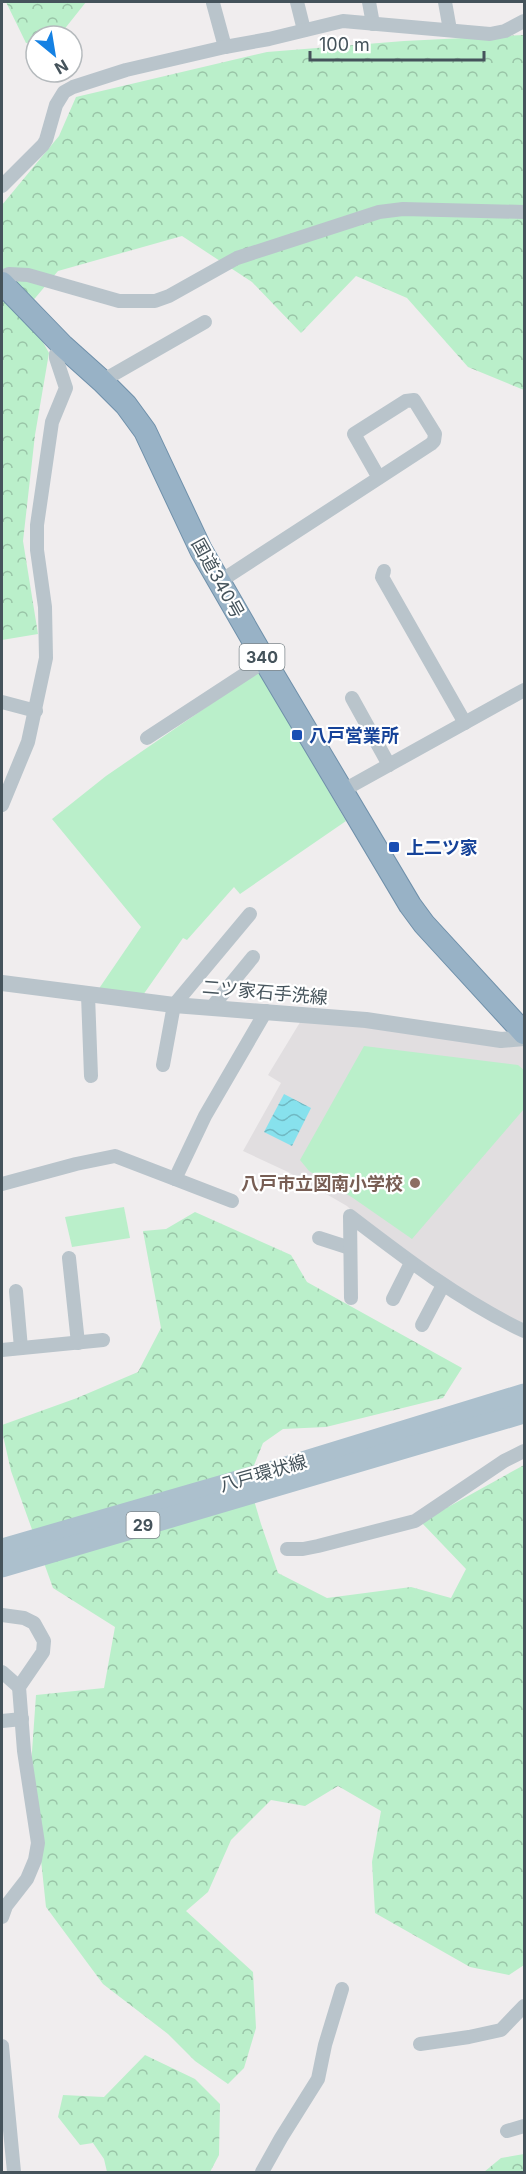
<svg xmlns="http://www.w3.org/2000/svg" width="526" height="2174" font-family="Inter,'Noto Sans JP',sans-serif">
<defs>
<pattern id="forest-crowns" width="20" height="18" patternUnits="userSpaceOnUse" patternTransform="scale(1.5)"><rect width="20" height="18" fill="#baefca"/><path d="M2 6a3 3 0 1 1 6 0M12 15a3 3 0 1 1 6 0" fill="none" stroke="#99c4a7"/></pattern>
<pattern id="water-waves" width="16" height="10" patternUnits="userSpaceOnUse" patternTransform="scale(1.5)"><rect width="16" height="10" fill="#87e1ed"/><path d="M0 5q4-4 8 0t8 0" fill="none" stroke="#70b9c3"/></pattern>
</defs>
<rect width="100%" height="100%" fill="#f0edee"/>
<path fill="#e1dee0" d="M302,1019L524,1045V1328L462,1293L366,1224L347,1206L288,1172L243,1151L281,1083L268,1075Z"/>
<g fill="#baefca">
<path d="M259,671L346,821L240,894L234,887L187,940L183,938L143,995L98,990L141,927L52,819L106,776Z"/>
<path d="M364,1046L518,1065L524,1070V1109L412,1239L353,1198L309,1171L300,1160Z"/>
<path d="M124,1207L130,1238L72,1247L65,1217Z"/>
</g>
<g fill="url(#forest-crowns)">
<path d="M6,2H86L59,36H36V42L26,43Z"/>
<path d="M524,35V390L468,367L407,298L356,276L301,333L252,282L182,236L58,271L25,310L49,353L35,435L23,541L38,634L2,640V205L59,136L76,97L267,52L404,41Z"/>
<path d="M195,1212L291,1255L307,1282L462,1368L443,1398L326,1427L283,1429L263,1443L248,1480L261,1524L278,1573L327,1598L411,1587L451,1598L466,1569L421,1522L524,1465V1965L509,1975L470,1967L375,1913L372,1862L381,1811L338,1786L305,1806L271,1800L231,1840L208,1892L186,1911L253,1972L256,2028L244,2068L228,2084L195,2061L168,2034L103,1984L46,1907L31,1766L36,1695L104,1688L115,1627L53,1588L11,1471L2,1431V1425L77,1398L138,1372L161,1328L143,1231L166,1229Z"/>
<path d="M145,2055L195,2079L220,2104L219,2155L210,2172H107L104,2159L93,2143L80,2145L58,2117L63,2095L104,2097Z"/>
<path d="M524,2154V2172H484L501,2158Z"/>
</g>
<path fill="url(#water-waves)" d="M284,1094L311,1108L292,1146L264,1132Z"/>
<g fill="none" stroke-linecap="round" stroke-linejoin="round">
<g stroke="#6f90aa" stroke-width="24">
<path id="trunk" d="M2,283L63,346L102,381L126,405L145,431L201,550L265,661L410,905L424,924L524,1033"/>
</g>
<g stroke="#b9c4cb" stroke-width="14">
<path d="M297,2L304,30"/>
<path d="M369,2L373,24"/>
<path d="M445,2L450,30"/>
<path d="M213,3L225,47"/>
<path d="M2,186L43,145L46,140L56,105L64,92L73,87L126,70L225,47L269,39L343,21L490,34L505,31L524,21"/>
<path d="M2,277L9,274L28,275L119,301H155L169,296L237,258L379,212L403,209L524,212"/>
<path d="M102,381L205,322"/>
<path d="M384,571L382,577L465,723"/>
<path d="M219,582L431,444L434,441L435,434L414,400L406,401L354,434L379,478"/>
<path d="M352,698L389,765"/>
<path d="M2,702L36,711"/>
<path d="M147,738L265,661"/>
<path d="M342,791L524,690"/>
<path d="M2,805L28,742L46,658L45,607L37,550V525L52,422L66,388L56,358V354L63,346"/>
<path d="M88,995L91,1076"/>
<path d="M212,1007L253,957"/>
<path d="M163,1065L174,1005L250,914"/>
<path d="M175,1179L232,1201"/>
<path d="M2,1184L76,1164L115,1156L175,1179L205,1116L266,1011"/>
<path d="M319,1238L350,1248"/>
<path d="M69,1258L78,1343"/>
<path d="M16,1291L21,1348"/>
<path d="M351,1298L350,1216C406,1259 461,1301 524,1331"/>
<path d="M393,1299L411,1263"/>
<path d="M422,1325L443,1285"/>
<path d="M2,1350L103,1340"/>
<path d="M287,1549H303L318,1546L415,1521L504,1461L524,1451"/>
<path d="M2,1615L24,1618L34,1623L44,1641L43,1652L19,1687L24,1751L38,1843L35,1860L27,1879L6,1906L2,1917"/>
<path d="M2,1672L19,1687"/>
<path d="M2,1721L22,1719"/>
<path d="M420,2044L469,2037L501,2030L524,2006"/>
<path d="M2,2046L14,2172"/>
<path d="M507,2131L524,2126"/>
<path d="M262,2172L281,2138L318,2079L325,2045L342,1989"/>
</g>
<path stroke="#b9c4cb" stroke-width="16" d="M2,983L174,1005L366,1020L501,1040L524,1038"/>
<g stroke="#acc0cd" stroke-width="21">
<path d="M2,1549L276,1470L524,1394"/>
<path d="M2,1567L524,1413"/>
</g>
<use href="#trunk" stroke="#98b2c6" stroke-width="22"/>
</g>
<g fill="#1a4fb4" stroke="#fff" stroke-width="2">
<rect x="291" y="729" width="12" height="12" rx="3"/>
<rect x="388" y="841" width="12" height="12" rx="3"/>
</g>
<circle fill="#8d6e63" stroke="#fff" stroke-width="2" cx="415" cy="1183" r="6"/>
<g text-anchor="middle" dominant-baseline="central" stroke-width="4.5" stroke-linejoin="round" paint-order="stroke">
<g fill="#fff" stroke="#7d878c" stroke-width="1.5">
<rect x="239.5" y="644" width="45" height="26" rx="4.5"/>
<rect x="126.5" y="1512" width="33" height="26" rx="4.5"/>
</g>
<g font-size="16" font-weight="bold" fill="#45535b">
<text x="262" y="657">340</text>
<text x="143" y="1525">29</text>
</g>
<g font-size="18" fill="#45535b" stroke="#fff">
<text transform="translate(218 578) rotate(61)">国道340号</text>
<text transform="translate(265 992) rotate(5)">二ツ家石手洗線</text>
<text transform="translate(263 1473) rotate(-16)">八戸環状線</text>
</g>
<g font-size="18" font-weight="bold" fill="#164399" stroke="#fff" text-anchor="start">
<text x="309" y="735">八戸営業所</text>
<text x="406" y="847">上二ツ家</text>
</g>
<g font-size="18" font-weight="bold" fill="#785e54" stroke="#fff" text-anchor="end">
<text x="403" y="1183">八戸市立図南小学校</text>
</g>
</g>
<rect width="526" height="2174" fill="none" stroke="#45535b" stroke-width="6"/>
<g transform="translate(54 54) rotate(150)"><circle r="28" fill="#ffffff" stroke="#b5babd" stroke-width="1.5"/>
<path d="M0-4.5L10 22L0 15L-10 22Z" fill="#1581e3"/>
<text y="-9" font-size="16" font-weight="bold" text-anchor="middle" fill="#45535b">N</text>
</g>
<path d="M310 51v9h174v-9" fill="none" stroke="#45535b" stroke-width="3"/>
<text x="319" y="51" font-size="18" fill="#45535b" stroke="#ffffff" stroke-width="4.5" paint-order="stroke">100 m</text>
</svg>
